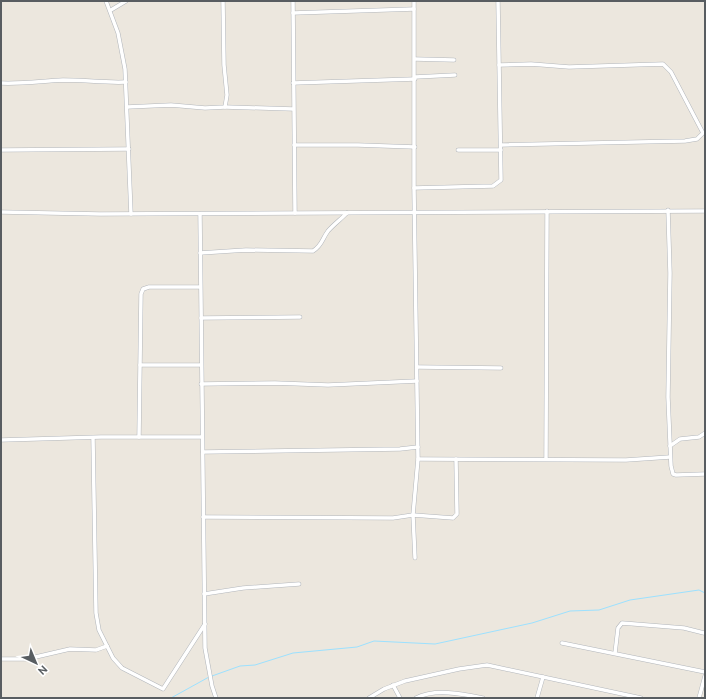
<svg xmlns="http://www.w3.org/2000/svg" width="706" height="699" font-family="Ubuntu,sans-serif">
<rect width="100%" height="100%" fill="#ece7de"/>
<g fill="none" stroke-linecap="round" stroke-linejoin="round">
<g stroke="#9ce1ff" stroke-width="1">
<path d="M212,676L240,666L255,665L293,653L357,647L374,641L435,644L532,623L570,611L599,610L630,600L699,590L705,593"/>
<path d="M171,698L209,677"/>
</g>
<g stroke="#b2b6bb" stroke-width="4.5">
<g id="street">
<path d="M106,1L118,33L125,69L131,214"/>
<path d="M293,1L295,213"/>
<path d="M414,1V188L418,459L413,515L415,558"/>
<path d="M111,10L126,1"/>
<path d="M293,13L414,9"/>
<path d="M415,59L454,60"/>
<path d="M499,65L531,64L569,67L663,64L671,72L703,133L697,139L685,141L501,145"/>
<path d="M415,77L455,75"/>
<path d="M1,83C22,84 42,81 63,80C84,80 105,83 126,82"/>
<path d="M293,83L415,79"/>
<path d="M127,107L171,105L205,108L225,107L227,95L224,65L223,1"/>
<path d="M225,107L293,109"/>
<path d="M294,145H358L415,147"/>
<path d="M1,150L129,149"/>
<path d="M458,150H501"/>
<path d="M414,188L493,186L501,180L498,1"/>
<path d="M668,210L670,273L668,397L671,466L673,474L676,475L705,474"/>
<path d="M1,212L100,214L705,211"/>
<path d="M200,214L205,648L212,686L216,698"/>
<path d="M200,253L246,250L313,251C322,246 322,239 328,231C333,225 341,219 347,213"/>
<path d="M201,318L300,317"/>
<path d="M140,365H201"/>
<path d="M417,367L501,368"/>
<path d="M201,384L275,383L328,385L417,381"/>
<path d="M139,437L141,294L143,289L149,287H200"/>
<path d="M93,438L96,613L99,630L107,646"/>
<path d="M1,440L101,437H202"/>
<path d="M670,446L680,439L699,437L705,433"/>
<path d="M203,452L400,449L418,447"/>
<path d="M546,458L547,211"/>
<path d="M418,459L626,460L670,457"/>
<path d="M203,517L393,518L413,515L453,518L457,514L456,459"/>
<path d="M204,594L243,588L299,584"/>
<path d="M562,643L705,672"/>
<path d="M615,653L618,628L622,623L684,628L704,633"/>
<path d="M1,659H27L70,649L96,650L107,646L113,658L122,668L163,689L205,624"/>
<path d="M393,685L400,698"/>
<path d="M369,698L384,689L405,681L459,669L487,665L641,698"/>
<path d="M416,698C435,688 463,694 483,698"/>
<path d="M537,698L543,677"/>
<path d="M699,698L705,676"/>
</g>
</g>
<use href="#street" stroke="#fff" stroke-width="3.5"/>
</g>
<rect width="706" height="699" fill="none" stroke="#585d61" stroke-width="4"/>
<g transform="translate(36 663) rotate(136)" stroke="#ffffff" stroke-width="3" paint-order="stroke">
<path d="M0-3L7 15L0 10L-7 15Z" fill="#585d61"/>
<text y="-6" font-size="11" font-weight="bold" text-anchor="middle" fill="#585d61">N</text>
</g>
</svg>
